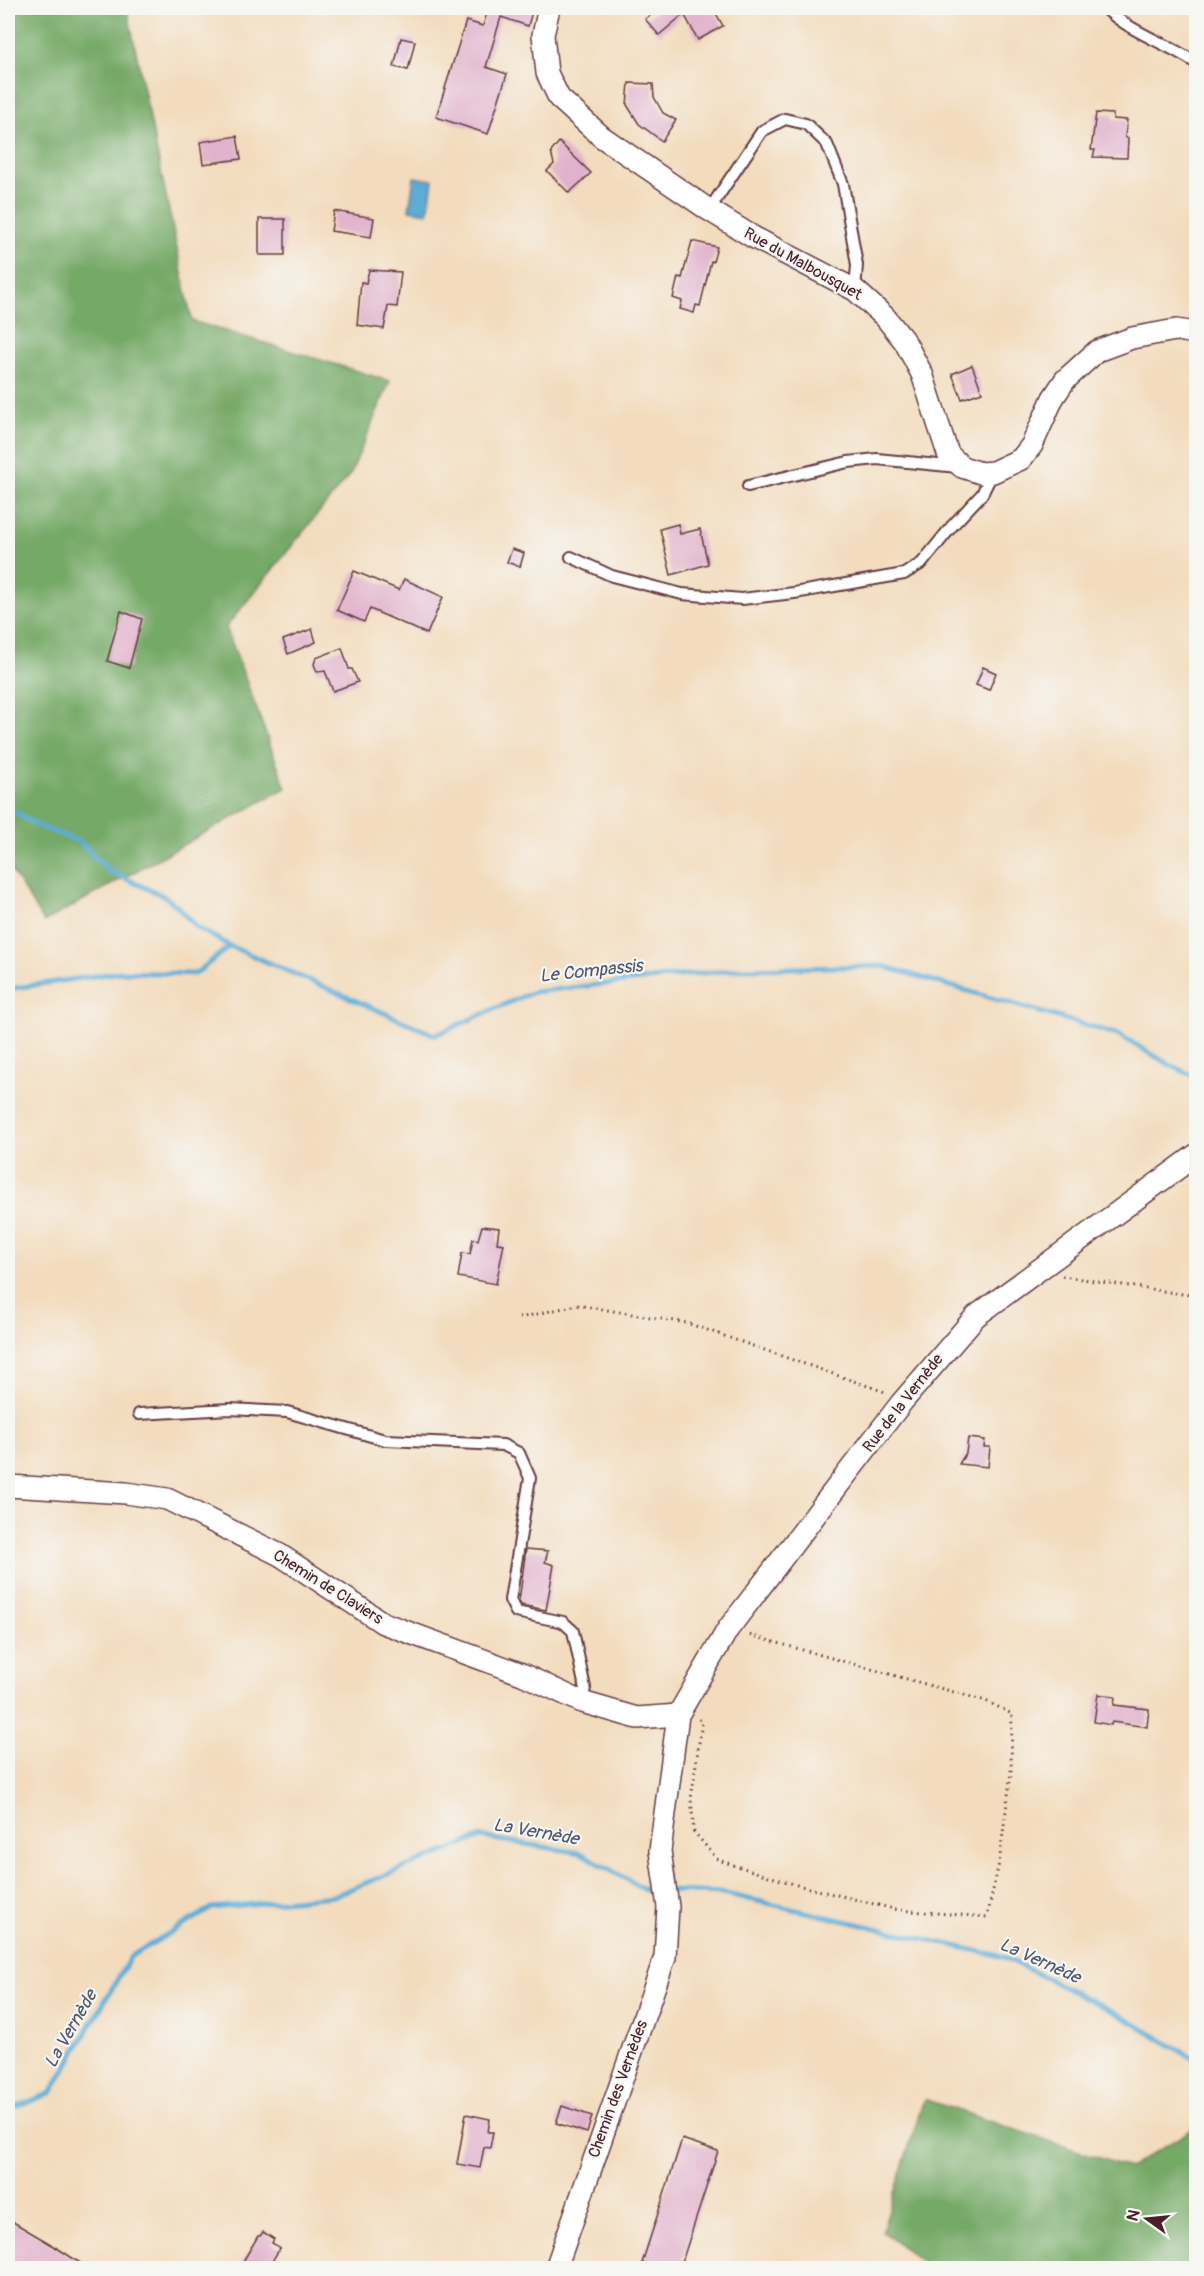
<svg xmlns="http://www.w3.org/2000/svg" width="1204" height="2276" font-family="Pangolin,sans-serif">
<rect width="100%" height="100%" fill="#f6f6f2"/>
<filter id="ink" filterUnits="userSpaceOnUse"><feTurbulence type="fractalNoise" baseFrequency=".0167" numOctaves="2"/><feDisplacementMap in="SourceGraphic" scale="12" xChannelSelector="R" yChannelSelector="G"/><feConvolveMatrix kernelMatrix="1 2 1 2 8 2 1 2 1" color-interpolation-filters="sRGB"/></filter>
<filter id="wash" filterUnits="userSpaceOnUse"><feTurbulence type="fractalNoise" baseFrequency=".008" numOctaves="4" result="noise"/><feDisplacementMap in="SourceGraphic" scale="24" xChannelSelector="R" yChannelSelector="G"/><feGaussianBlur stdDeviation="1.35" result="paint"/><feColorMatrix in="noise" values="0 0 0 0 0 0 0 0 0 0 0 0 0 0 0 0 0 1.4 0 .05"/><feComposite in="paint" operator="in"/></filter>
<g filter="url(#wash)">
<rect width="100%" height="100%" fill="#f3dcbd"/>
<g fill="#74a966" stroke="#5f6448" stroke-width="1.5">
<path d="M8,8H127L192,321L390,381L351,473L226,627L286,788L44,922L8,865Z"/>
<path d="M924,2099L1129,2168L1196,2127V2268H929L882,2231Z"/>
</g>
<path fill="#5cacd6" stroke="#536680" stroke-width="1.5" d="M414,177L433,180L428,213L409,210Z"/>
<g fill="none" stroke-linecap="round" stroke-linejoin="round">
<g stroke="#5cacd6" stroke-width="5">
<path d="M8,807L34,824L80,842L109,871L164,896L178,907L196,927L230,946L435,1035L533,992L741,969L882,966L1119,1035L1170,1065L1196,1077"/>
<path d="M8,989L121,972L195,974L230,946"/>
<path d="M671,1891L722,1893L1004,1957L1120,2015L1196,2060"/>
<path d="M8,2110L51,2093L131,1956L212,1908L333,1896L481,1837L581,1853L645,1890L662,1891"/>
</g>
</g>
<g id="blocks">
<g fill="#e1b2cc">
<path d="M481,8H533L528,26L501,17L486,67L507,74L488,134L436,117L466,21L483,26L487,13L480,11Z"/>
<path d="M660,8H706L709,12L714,10L723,26L698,40L684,14L659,35L645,19Z"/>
<path d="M401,38L415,41L408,70L394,67Z"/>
<path d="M629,83L653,84L654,97L663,113L676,120L662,141L639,124L627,105Z"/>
<path d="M1096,113L1113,114V119L1127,120L1125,137L1128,139L1127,158L1093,157L1095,150H1091Z"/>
<path d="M237,136L241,159L203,164L200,142Z"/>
<path d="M559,142L591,173L569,193L547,171L554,164L551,152Z"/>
<path d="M334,211L374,218L371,237L331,231Z"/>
<rect x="259" y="219" width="26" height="36"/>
<path d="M692,241L717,247L713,262L711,261L700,306L696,305L694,313L680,309L682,301L673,298L678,277L682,278Z"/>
<path d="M369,270L401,272L397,307L388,306L384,329L357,325L361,282L366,283Z"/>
<path d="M972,365L982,392L962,399L952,374Z"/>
<path d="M678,524L680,534L700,529L708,564L671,575L660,529Z"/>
<path d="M512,549L524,553L520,567L507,562Z"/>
<path d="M354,571L399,590L404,579L443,597L427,634L370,609L364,622L337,610Z"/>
<path d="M121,611L142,619L129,668L107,661Z"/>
<path d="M312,629L316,642L288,654L283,640Z"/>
<path d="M342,648L349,669H352L358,682L333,691L325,671L317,672L314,664L316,658Z"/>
<path d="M983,667L996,673L989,690L976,685Z"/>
<path d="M482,1226L499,1228L497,1243L504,1244L496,1284L458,1277L462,1253L470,1254L473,1239L478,1240Z"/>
<path d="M968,1438L985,1440L984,1447H990L988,1467L959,1464L966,1453Z"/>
<path d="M526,1549L548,1551L545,1562L554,1565L546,1610L521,1605L519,1601Z"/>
<path d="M1098,1694L1115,1697L1114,1705L1149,1709L1147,1727L1112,1722L1111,1725L1094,1722Z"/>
<path d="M562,2106L592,2116L587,2133L556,2123Z"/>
<path d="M466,2114L490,2119L488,2132H493L490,2148L484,2147L480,2168L457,2164Z"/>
<path d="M682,2139L718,2151L680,2268H657L642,2263Z"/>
<path d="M8,2219L54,2246L88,2268H8Z"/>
<path d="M263,2232L274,2239L272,2243L280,2248L268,2268H239L258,2236H260Z"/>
</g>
</g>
</g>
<g filter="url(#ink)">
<use href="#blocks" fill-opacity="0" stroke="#633b41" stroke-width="1.5"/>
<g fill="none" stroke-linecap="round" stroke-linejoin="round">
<g stroke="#633b41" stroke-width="14">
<g id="service">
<path d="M1105,8C1131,33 1167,43 1196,63"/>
<path d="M709,210L762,131L785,119L806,124L827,144L843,184L857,265L855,290"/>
<path d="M748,486L848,462L877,459L958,467"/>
<path d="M571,557L612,576L682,594L742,599L794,593L904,574L922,563L952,526L982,494L993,472"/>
<path d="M139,1414L230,1409L287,1412L385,1440L503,1445L519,1453L530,1478L510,1600L516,1612L563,1622L573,1631L585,1688L582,1702"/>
</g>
</g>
<g stroke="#633b41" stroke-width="24">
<g id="minor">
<path d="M549,8L543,35L547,73L559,98L602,137L709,210L753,237L855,290L885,317L905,342L922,374L948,454L962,467L981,473L993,472L1021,459L1032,445L1053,398L1065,380L1097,351L1132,338L1176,330L1196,333"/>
<path d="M8,1486L126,1493L167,1499L280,1555L383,1623L522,1674L582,1702L637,1718L678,1715"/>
<path d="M556,2268L665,1957L668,1907L660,1851L678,1715L728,1629L902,1402L976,1316L1196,1155"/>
</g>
</g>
<g stroke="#633b41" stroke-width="3" stroke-dasharray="1.5 4.5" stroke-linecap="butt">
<path d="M1062,1276L1196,1296"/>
<path d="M519,1318L577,1305L687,1323L885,1392"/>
<path d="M699,1719L702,1722L691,1799L694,1832L718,1860L797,1885L898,1910L987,1917L999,1863L1011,1773L1012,1714L986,1701L749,1635"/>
</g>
<use href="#service" stroke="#fff" stroke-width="10"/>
<use href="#minor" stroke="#fff" stroke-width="21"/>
</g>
</g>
<g text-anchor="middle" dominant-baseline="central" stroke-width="4.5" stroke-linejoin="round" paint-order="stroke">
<g font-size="16" fill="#4a1f2b" stroke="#f6f6f2">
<text transform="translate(803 264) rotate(29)">Rue du Malbousquet</text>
<text transform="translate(903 1403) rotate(-52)">Rue de la Vernède</text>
<text transform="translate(328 1587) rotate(32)">Chemin de Claviers</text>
<text transform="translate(618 2089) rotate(-70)">Chemin des Vernèdes</text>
</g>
<g font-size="18" font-style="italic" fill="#51576f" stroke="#f6f6f2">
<text transform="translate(591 971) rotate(-6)">Le Compassis</text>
<text transform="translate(536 1832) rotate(10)">La Vernède</text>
<text transform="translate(1040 1961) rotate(24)">La Vernède</text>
<text transform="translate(71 2029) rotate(-60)">La Vernède</text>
</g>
</g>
<rect width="1204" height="2276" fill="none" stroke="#f6f6f2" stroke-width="30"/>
<g transform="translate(1147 2219) rotate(285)" stroke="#f6f6f2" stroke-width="4.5" paint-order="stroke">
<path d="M0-4.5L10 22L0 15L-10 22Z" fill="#4a1f2b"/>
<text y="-9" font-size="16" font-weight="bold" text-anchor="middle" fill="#4a1f2b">N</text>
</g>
</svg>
